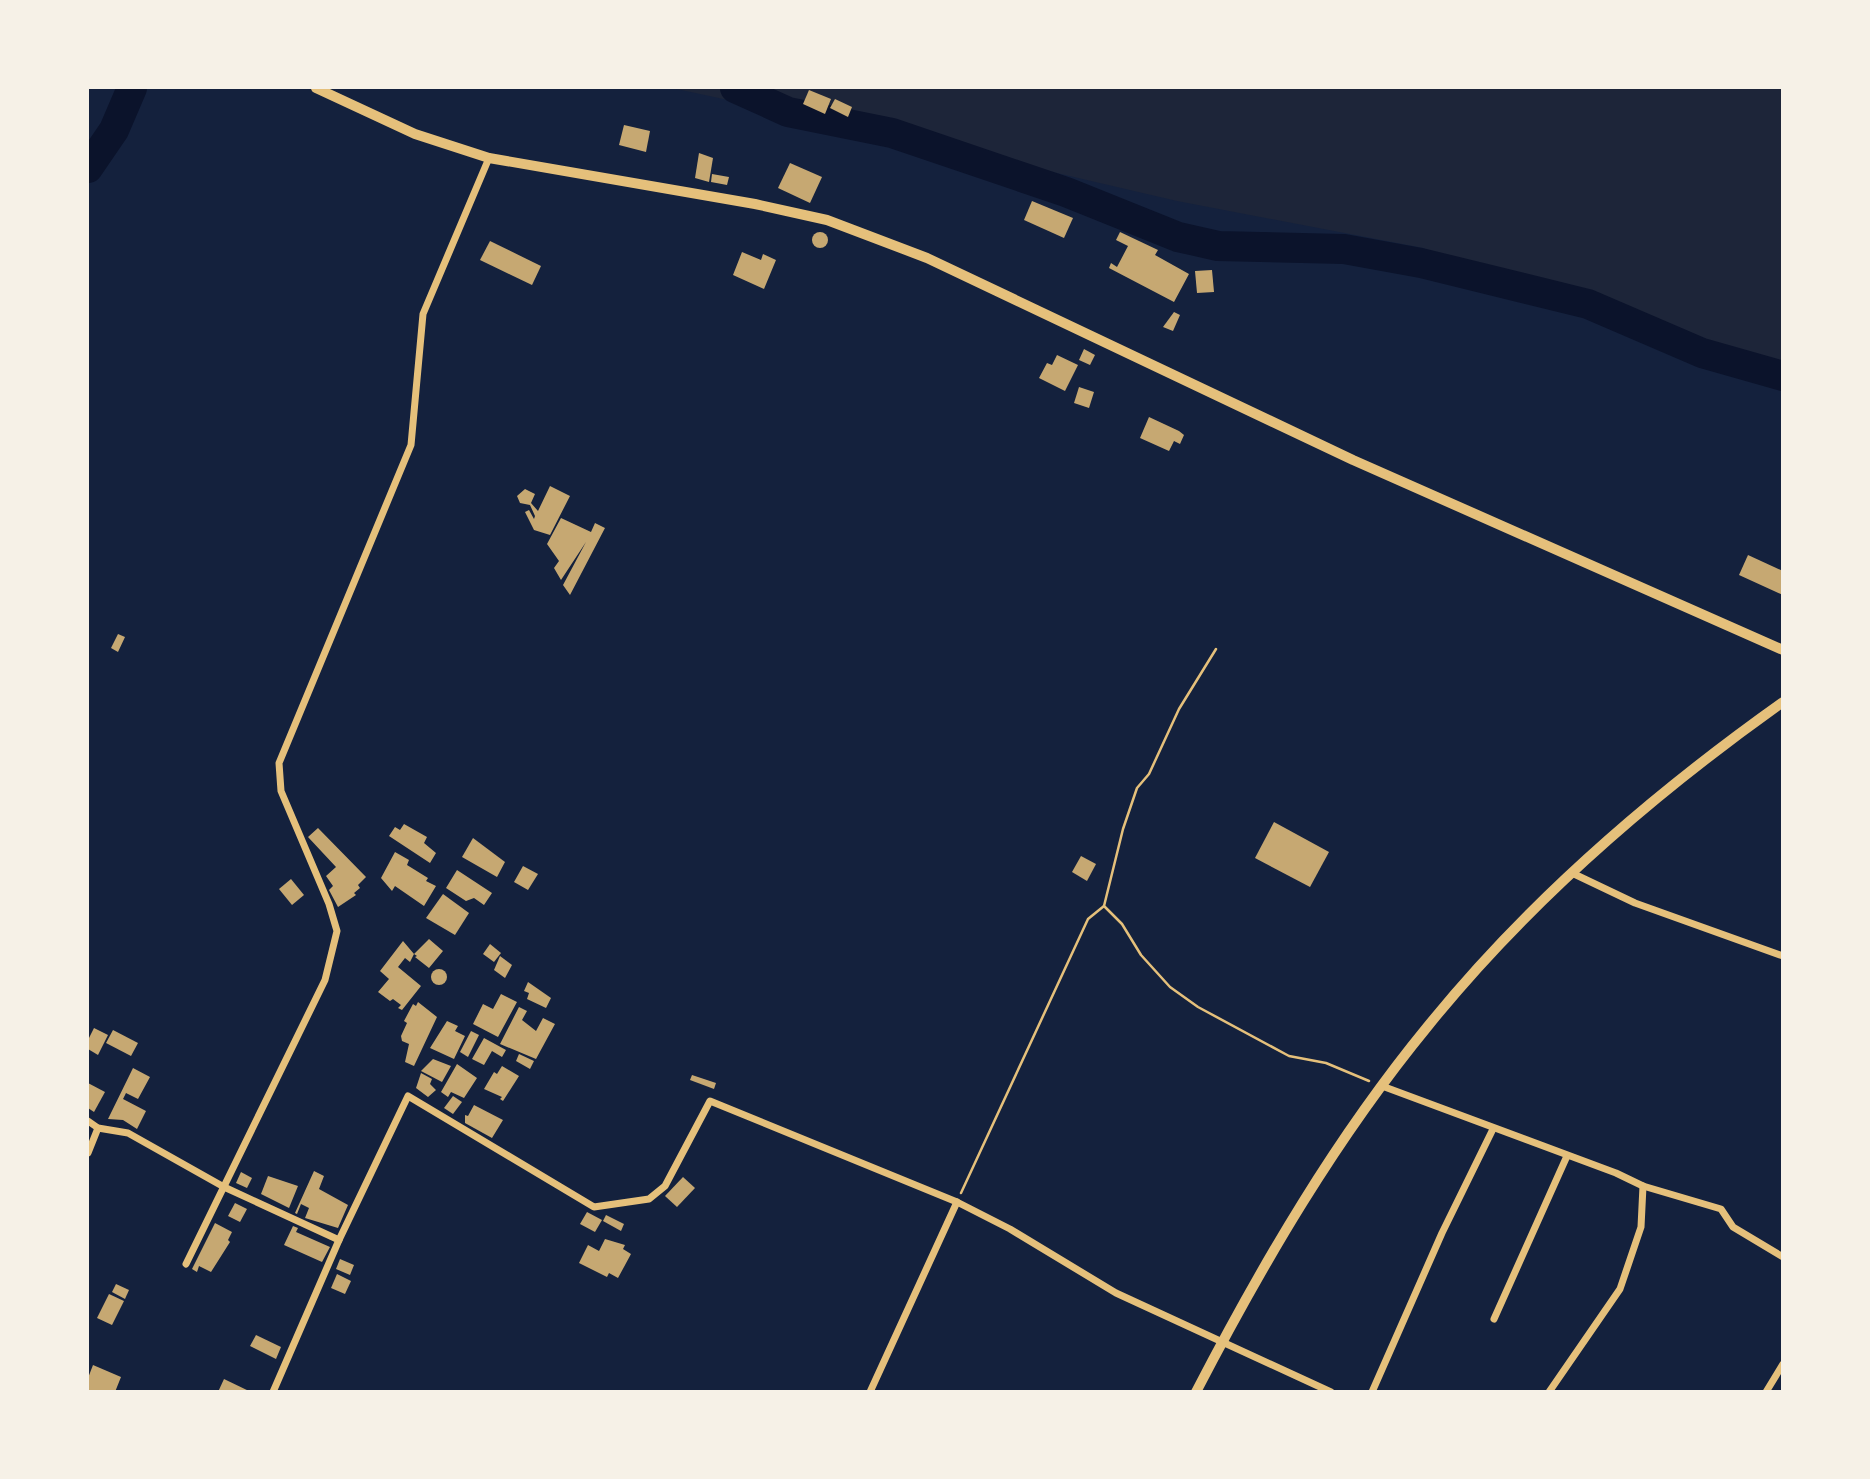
<svg xmlns="http://www.w3.org/2000/svg" width="1870" height="1479" font-family="'Public Sans',sans-serif">
<rect width="100%" height="100%" fill="#14213d"/>
<path fill="#1d2539" d="M672,88H1782V368L1745,365L1423,248L1177,201L911,139Z"/>
<g fill="none" stroke-linecap="round" stroke-linejoin="round">
<g stroke="#0b132b" stroke-width="30">
<path d="M735,88L788,112L892,133L1066,192L1178,237L1218,246L1344,249L1421,263L1588,304L1702,353L1783,376"/>
<path d="M88,168L114,130L132,88"/>
</g>
</g>
<g fill="#c6a872">
<path d="M809,90L831,99L825,114L803,104Z"/>
<path d="M835,99L852,107L848,117L830,108Z"/>
<path d="M624,125L650,131L646,152L619,145Z"/>
<path d="M699,153L713,158L709,182L695,178Z"/>
<path d="M790,163L822,177L810,203L778,188Z"/>
<path d="M712,174L729,177L727,185L711,182Z"/>
<path d="M1032,201L1073,218L1064,238L1024,220Z"/>
<path d="M1120,232L1158,250L1155,255L1189,274L1174,302L1109,268L1111,263L1117,267L1128,246L1116,240Z"/>
<circle cx="820" cy="240" r="8"/>
<path d="M490,241L541,266L532,285L480,260Z"/>
<path d="M742,252L761,260L763,254L776,260L764,289L733,275Z"/>
<path d="M1212,270L1214,292L1197,293L1195,271Z"/>
<path d="M1174,312L1180,315L1173,331L1163,327Z"/>
<path d="M1084,349L1095,355L1090,365L1079,360Z"/>
<path d="M1057,355L1078,365L1065,391L1039,378L1047,363L1052,365Z"/>
<path d="M1079,387L1094,392L1089,408L1074,403Z"/>
<path d="M1149,417L1179,431L1184,435L1180,444L1174,441L1169,451L1140,438Z"/>
<path d="M550,486L570,496L550,535L534,530L525,512L529,510L534,519L535,516L530,505L520,503L517,496L525,489L535,494L531,503L538,511Z"/>
<path d="M561,518L591,532L595,523L605,528L570,595L563,585L586,542L561,580L554,568L559,561L547,544Z"/>
<path d="M1748,555L1783,571V595L1739,575Z"/>
<path d="M118,634L125,637L118,652L111,648Z"/>
<path d="M1274,822L1329,852L1310,887L1255,858Z"/>
<path d="M404,824L427,837L424,843L436,853L430,863L389,836L395,827L400,830Z"/>
<path d="M318,828L366,877L358,885L360,888L354,893L356,895L338,907L329,890L333,886L326,876L336,867L308,837Z"/>
<path d="M473,838L505,862L497,877L462,857Z"/>
<path d="M395,852L409,860L407,865L428,878L426,881L436,886L424,906L395,886L392,891L381,878Z"/>
<path d="M1081,856L1096,864L1087,881L1072,872Z"/>
<path d="M523,866L538,874L528,890L514,882Z"/>
<path d="M457,870L492,893L484,905L474,898L466,901L446,888Z"/>
<path d="M291,879L304,895L292,905L279,889Z"/>
<path d="M443,894L469,913L455,935L426,918Z"/>
<path d="M429,939L443,951L429,968L415,957L417,956L414,954L410,962L405,958L398,967L421,986L402,1010L398,1008L401,1005L393,999L390,1001L378,992L389,979L380,971L403,941L414,954Z"/>
<path d="M490,944L501,953L494,962L483,954Z"/>
<path d="M500,956L512,965L505,978L494,970Z"/>
<circle cx="439" cy="977" r="8"/>
<path d="M528,982L551,998L546,1008L527,999L529,993L524,991Z"/>
<path d="M501,994L517,1002L498,1037L473,1024L483,1004L493,1009Z"/>
<path d="M418,1002L437,1017L414,1066L405,1062L409,1044L402,1041L401,1036L407,1023L404,1021L413,1004L416,1006Z"/>
<path d="M519,1007L527,1011L522,1020L536,1031L543,1018L555,1024L536,1059L500,1044Z"/>
<path d="M447,1021L458,1026L455,1031L465,1036L454,1059L430,1048Z"/>
<path d="M94,1028L108,1035L98,1055L88,1049V1040Z"/>
<path d="M113,1030L138,1043L131,1056L106,1043Z"/>
<path d="M471,1031L479,1035L468,1057L460,1052Z"/>
<path d="M484,1038L506,1050L502,1057L492,1051L484,1065L472,1059Z"/>
<path d="M519,1054L534,1061L530,1069L516,1061Z"/>
<path d="M433,1059L451,1066L442,1082L421,1071Z"/>
<path d="M457,1064L477,1078L464,1098L451,1092L448,1097L441,1092Z"/>
<path d="M502,1066L519,1076L503,1101L500,1099L502,1097L484,1089L494,1072L497,1074Z"/>
<path d="M133,1068L150,1077L138,1099L126,1093L123,1099L146,1111L137,1129L123,1120L108,1119Z"/>
<path d="M421,1073L432,1079L430,1084L436,1090L428,1097L416,1088Z"/>
<path d="M692,1075L716,1083L714,1089L690,1080Z"/>
<path d="M88,1083L105,1092L94,1112L88,1108Z"/>
<path d="M453,1096L462,1102L453,1114L444,1108Z"/>
<path d="M474,1105L503,1120L492,1138L465,1123V1115L468,1116Z"/>
<path d="M314,1171L324,1176L319,1189L348,1205L338,1228L305,1218L309,1208L301,1204L297,1214L295,1213Z"/>
<path d="M241,1172L252,1178L247,1188L236,1183Z"/>
<path d="M268,1176L298,1186L289,1208L261,1194Z"/>
<path d="M683,1177L695,1188L677,1207L665,1196Z"/>
<path d="M235,1203L247,1209L240,1222L228,1216Z"/>
<path d="M587,1212L602,1220L595,1232L580,1224Z"/>
<path d="M606,1215L624,1224L621,1231L603,1221Z"/>
<path d="M215,1223L232,1232L228,1240L230,1242L211,1272L199,1266L197,1272L192,1269Z"/>
<path d="M293,1226L298,1228L296,1232L330,1247L322,1262L284,1245Z"/>
<path d="M605,1239L625,1245L623,1249L631,1254L618,1278L609,1273L607,1277L579,1263L588,1245L599,1251Z"/>
<path d="M340,1259L354,1265L350,1275L336,1269Z"/>
<path d="M337,1274L351,1281L345,1294L331,1288Z"/>
<path d="M116,1284L129,1290L125,1299L112,1292Z"/>
<path d="M109,1294L124,1301L112,1325L97,1318Z"/>
<path d="M256,1335L281,1347L276,1359L250,1346Z"/>
<path d="M93,1365L121,1377L115,1392L88,1390V1378Z"/>
<path d="M224,1379L251,1392H218Z"/>
</g>
<g fill="none" stroke-linecap="round" stroke-linejoin="round">
<g stroke="#e5c07b" stroke-width="2.5">
<path d="M1216,649L1179,709L1149,774L1137,788L1123,829L1104,906L1122,924L1141,955L1170,987L1198,1007L1289,1056L1326,1063L1369,1081"/>
<path d="M961,1193L1088,919L1104,906"/>
</g>
<g stroke="#e5c07b" stroke-width="7">
<path d="M1572,873L1635,903L1783,956"/>
<path d="M1382,1086L1616,1173L1643,1186L1721,1209L1733,1227L1783,1257"/>
<path d="M88,1121L98,1128L128,1133L224,1187L339,1240"/>
<path d="M88,1153L98,1128"/>
<path d="M186,1264L325,980L337,931L329,904L281,791L279,763L411,445L423,314L489,158"/>
<path d="M1494,1319L1567,1156"/>
<path d="M273,1392L339,1240L408,1096L594,1207L649,1199L665,1186L710,1101L957,1202L1010,1229L1116,1293L1331,1392"/>
<path d="M870,1392L957,1202"/>
<path d="M1372,1392L1442,1233L1493,1129"/>
<path d="M1549,1392L1620,1289L1641,1227L1643,1186"/>
<path d="M1766,1392L1783,1364"/>
</g>
<path stroke="#e5c07b" stroke-width="10" d="M316,88L415,134L489,158L755,204L827,220L927,258L1353,460L1783,650"/>
<path stroke="#e5c07b" stroke-width="10" d="M1196,1392C1263,1263 1336,1138 1428,1026C1529,901 1652,795 1783,702"/>
</g>
<rect width="1870" height="1479" fill="none" stroke="#f6f1e7" stroke-width="178"/>
</svg>
